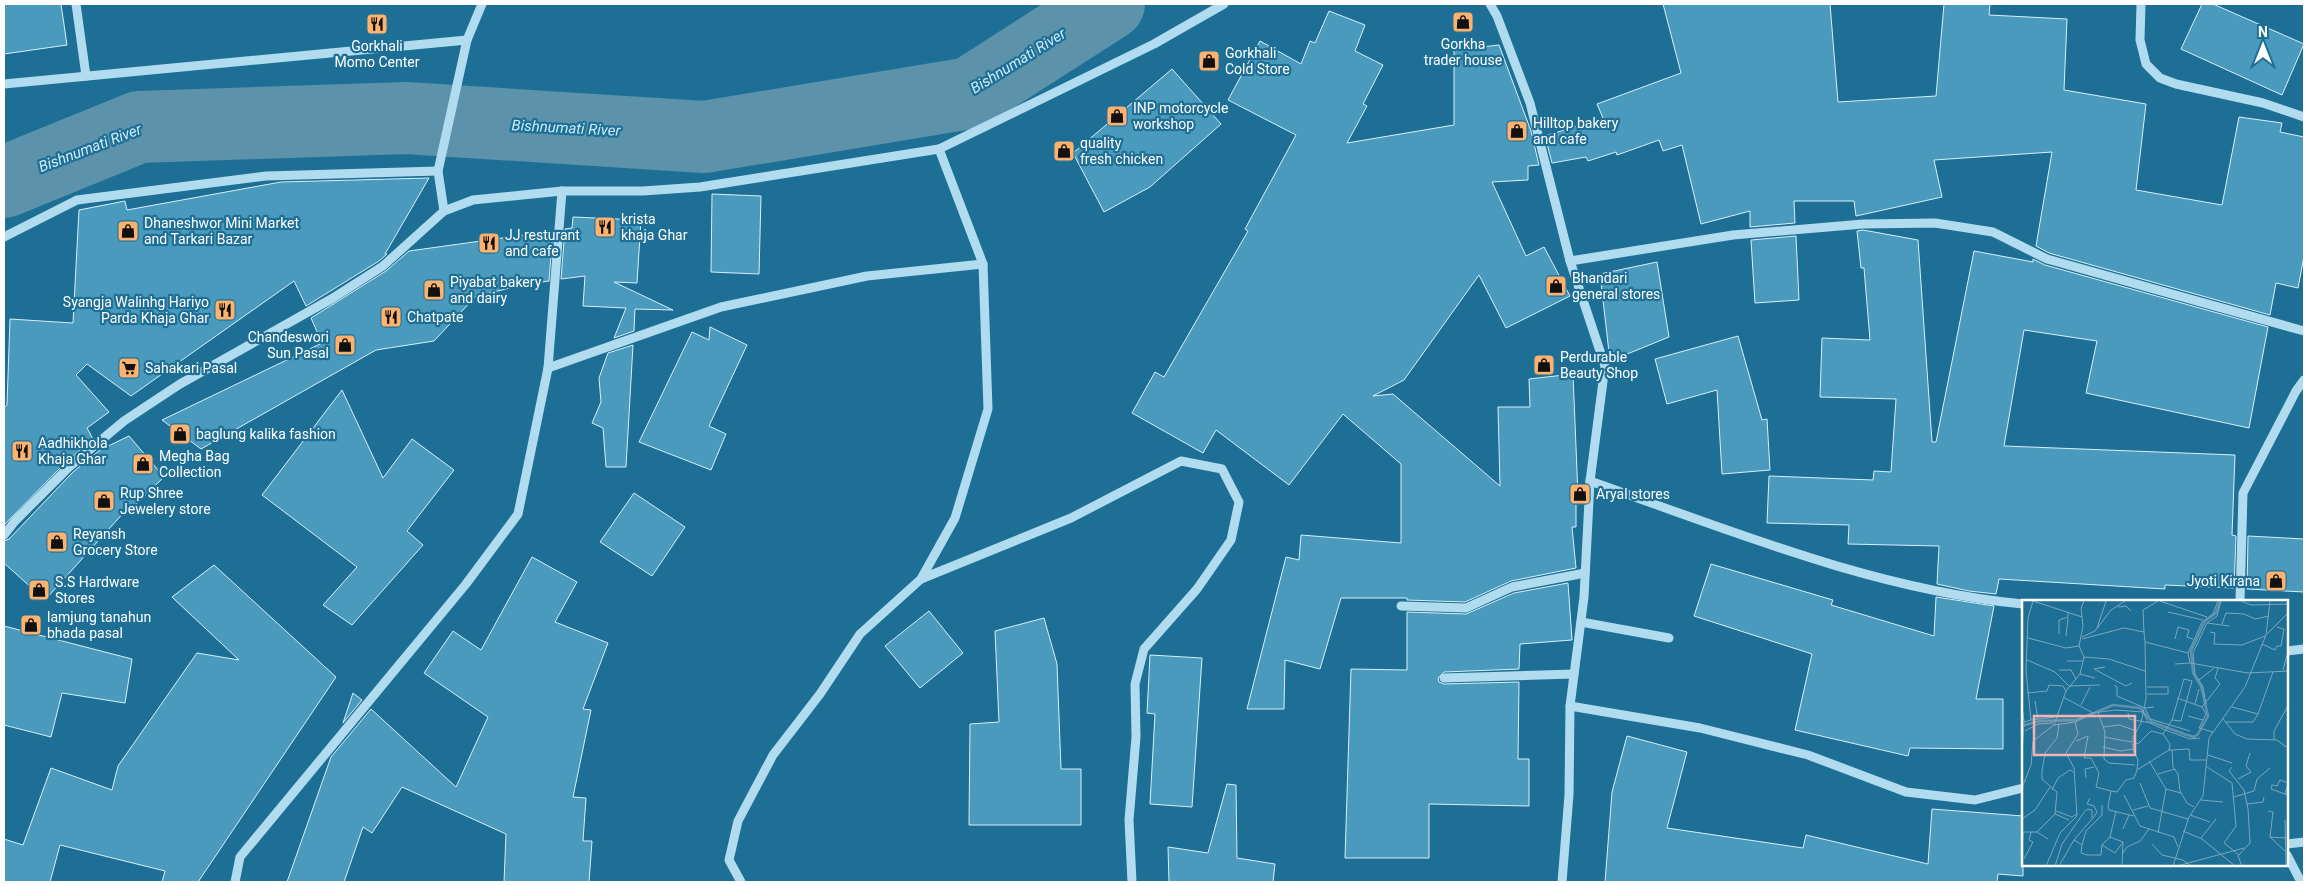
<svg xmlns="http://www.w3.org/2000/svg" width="2308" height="886" font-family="Roboto,sans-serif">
<rect width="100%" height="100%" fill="#1e6f95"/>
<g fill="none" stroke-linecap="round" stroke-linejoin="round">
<path stroke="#5c92aa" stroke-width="72" d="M4,182L139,127L406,118L704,137L970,93L1109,4"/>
</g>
<g fill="#4a9abd" stroke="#d7f0fa">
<path d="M4,4H61L67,45L4,54Z"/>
<path d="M1663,4H1830L1838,102L1936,96L1944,4H1990L1989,15L2067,19L2064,90L2146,104L2136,190L2222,205L2239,117L2282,123L2280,132L2304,137V256L2298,288L2276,283L2270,315L2049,253L2036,246L2052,152L1934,160L1942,197L1856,216L1854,201H1794L1795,223L1750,227V211L1701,224L1682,145L1663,151L1659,140L1617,155L1616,152L1588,161L1586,157L1552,163L1545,136L1603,118L1597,104L1681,73Z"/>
<path d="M2202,4H2213L2304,44L2282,95L2181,49Z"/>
<path d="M1329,11L1365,25L1355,51L1383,65L1363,104L1367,106L1347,143L1454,125V50L1499,45L1531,131L1539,165L1528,166V180L1492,182L1526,256L1544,247L1570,296L1506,328L1479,275L1404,380L1373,396L1393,394L1500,486L1498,407H1530L1529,379L1573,374L1578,496H1576V527H1572L1576,568L1511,581L1465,602L1407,600V598H1341L1320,669L1285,660L1284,709H1247L1286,557L1299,560L1301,535L1401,543V464L1343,414L1289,485L1216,430L1203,453L1132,413L1155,372L1164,377L1248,231L1245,229L1296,135L1228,100L1260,41L1301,64L1310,41L1315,43Z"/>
<path d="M1172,69L1221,124L1150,187L1104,212L1073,153Z"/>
<path d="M429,178L385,254H387L379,261L306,306L294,281L131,396L87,364L76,375L109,412L87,428L93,439L65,463L4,525V408L7,405L10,319L73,323L79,210L125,201L127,210L281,182Z"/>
<path d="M712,194L761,196L759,274L711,272Z"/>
<path d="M573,217L641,220L637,283L614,282L673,310L635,309L634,331L614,338L626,308L583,306L585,276L561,279L565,229L572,228Z"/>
<path d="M1863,230L1918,240L1932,442H1936L1974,251L2033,262V259L2045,265L2268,327L2249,428L2086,393L2097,341L2024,330L2004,446L2235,455L2232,535L2236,536L2234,588L2165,585V589L1999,579L1996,594L1969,591L1937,584L1939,546L1848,544L1849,525L1767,523L1769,476L1873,480L1874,471L1891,472L1896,399L1820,397L1822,338L1870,340L1864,268H1861L1857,231Z"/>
<path d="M553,231L549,281L521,285L475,297L434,341L376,350L201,449L162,420L322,343L311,318L386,271L409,251Z"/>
<path d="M1796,236L1799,300L1755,303L1751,240Z"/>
<path d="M1657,262L1669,337L1610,361L1600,274Z"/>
<path d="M710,327L747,345L709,426L726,434L711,470L639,442L692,332L709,340Z"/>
<path d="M1738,336L1762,420L1767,419L1770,470L1722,474L1717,390L1667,404L1655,359Z"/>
<path d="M633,345L626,467H606L603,428L592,423L601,402L599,378L608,353Z"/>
<path d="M342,390L383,478L412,439L454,470L407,531L423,545L352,625L323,605L357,567L262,495Z"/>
<path d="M129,436L164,477L128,512L126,510L45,600L4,563V541L9,539L73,472L100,450Z"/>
<path d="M634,493L685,527L652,576L600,542Z"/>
<path d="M2248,536L2304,539V592L2247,589Z"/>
<path d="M532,557L577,582L555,622L608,643L583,709L591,710L573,797L586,798L583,841H592L589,882H504L506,834L402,787L372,833L363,827L344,882H287L331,757L371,709L456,787L488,717L424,673L453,631L481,650Z"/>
<path d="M1711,564L1833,600L1831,605L1934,636L1936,597L1994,606L1976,699H2003V749L1910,748L1908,756L1795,730L1812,654L1694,616Z"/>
<path d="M214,565L336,677L198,882H162L165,871L60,845L50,882H4V839L23,845L51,768L112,790L118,766L197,653L239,660L172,597Z"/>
<path d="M1568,583L1572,640L1520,644L1519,669L1444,672L1438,678L1439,682L1444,684L1519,682L1518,759H1529V806L1429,804V858H1345L1351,669L1407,670V612L1466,614L1514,593Z"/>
<path d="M929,611L963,653L920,688L885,646Z"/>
<path d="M1044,618L1057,664L1061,769H1081V825H969L970,724L999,722L995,631Z"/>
<path d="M4,626L132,659L125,703L62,693L51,737L4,725Z"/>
<path d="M1150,655L1202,658L1192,807L1150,804L1155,714L1147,713Z"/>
<path d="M353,693L362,700L343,723Z"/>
<path d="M1627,736L1687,752L1667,828L1803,848L1806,835L1928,864L1932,809L2023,816V876L1998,874L1997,882H1605L1612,792Z"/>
<path d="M1227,784L1236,785L1237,858L1275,864L1273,882H1169L1168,847L1208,853Z"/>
</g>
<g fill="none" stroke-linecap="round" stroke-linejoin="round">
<g stroke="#b1dcef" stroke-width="9">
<path d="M76,4L86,76"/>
<path d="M1490,4L1497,16L1530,103L1570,261L1605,366L1590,481L1584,597L1570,706L1569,795L1562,882"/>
<path d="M2141,4L2140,40L2146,64L2160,78L2176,84L2263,103L2304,117"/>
<path d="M4,84L467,40"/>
<path d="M444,211L473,200L562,191H643L700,187L939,149L1154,44L1224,4"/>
<path d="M4,237L77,200L266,176L438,171"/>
<path d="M1570,261L1733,235L1863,224L1935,223L1993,232L2047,259L2304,331"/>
<path d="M548,368L721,307L867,276L983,264"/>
<path d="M1590,481C1729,530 1875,590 2023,604"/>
<path d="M4,535L15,521L69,467L124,421L180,384L333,298L383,266L444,211L438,171L467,40L482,4"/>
<path d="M921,579L1071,518L1181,461L1222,469L1239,502L1231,540L1197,589L1144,649L1135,684L1136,737L1129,820L1132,882"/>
<path d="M2240,601L2243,493L2296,391L2304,380"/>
<path d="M1401,606L1466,608L1512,587L1585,573"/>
<path d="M1581,622L1669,638"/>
<path d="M2287,651L2304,649"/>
<path d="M1444,678L1574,674"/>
<path d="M1570,706L1700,728L1808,755L1906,792L1975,800L2023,788"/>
<path d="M2287,844L2304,842"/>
<path d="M2287,855L2301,882"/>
<path d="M235,882L240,857L466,584L518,514L548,368L562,191"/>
<path d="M741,882L729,860L738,821L773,755L820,694L860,634L921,579L955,518L988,409L983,264L939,149"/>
</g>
</g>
<defs>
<g id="shop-square" transform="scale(1.125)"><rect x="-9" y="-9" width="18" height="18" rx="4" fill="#fdb270" stroke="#1e6f95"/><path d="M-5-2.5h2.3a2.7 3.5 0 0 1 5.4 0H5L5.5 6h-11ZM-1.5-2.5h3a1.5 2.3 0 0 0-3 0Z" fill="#111"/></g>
<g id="restaurant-square" transform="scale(1.125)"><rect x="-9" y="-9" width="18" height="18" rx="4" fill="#fdb270" stroke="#1e6f95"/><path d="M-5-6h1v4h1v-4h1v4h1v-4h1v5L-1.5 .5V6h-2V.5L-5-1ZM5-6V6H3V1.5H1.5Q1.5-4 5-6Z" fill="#111"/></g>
<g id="supermarket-square" transform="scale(1.125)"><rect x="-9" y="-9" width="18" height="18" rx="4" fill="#fdb270" stroke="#1e6f95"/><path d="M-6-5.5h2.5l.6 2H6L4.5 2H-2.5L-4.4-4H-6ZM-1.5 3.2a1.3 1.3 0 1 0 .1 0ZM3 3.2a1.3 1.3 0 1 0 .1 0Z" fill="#111"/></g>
</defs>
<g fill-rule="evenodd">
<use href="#shop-square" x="1463" y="22"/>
<use href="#restaurant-square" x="377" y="24"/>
<use href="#shop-square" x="1209" y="61"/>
<use href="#shop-square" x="1117" y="116"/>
<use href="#shop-square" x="1517" y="131"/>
<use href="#shop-square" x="1064" y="151"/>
<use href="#restaurant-square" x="605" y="227"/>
<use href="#shop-square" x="128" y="231"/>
<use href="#restaurant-square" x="489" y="243"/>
<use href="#shop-square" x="1556" y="286"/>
<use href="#shop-square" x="434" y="290"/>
<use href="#restaurant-square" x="225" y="310"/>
<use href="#restaurant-square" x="391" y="317"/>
<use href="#shop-square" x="345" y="345"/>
<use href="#shop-square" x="1544" y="365"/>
<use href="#supermarket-square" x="129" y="368"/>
<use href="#shop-square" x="180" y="434"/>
<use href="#restaurant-square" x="22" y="451"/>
<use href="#shop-square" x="143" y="464"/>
<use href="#shop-square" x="1580" y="494"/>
<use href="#shop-square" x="104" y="501"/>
<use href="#shop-square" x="57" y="542"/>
<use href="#shop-square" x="2276" y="581"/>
<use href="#shop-square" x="39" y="590"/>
<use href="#shop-square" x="31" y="625"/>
</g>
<g text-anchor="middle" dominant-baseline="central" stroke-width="4.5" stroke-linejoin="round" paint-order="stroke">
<g font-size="14" fill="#fff" stroke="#1e6f95" text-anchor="start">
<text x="1463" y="44" text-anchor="middle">Gorkha<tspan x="1463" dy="16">trader house</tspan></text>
<text x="377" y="46" text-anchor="middle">Gorkhali<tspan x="377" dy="16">Momo Center</tspan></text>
<text x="1225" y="53">Gorkhali<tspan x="1225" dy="16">Cold Store</tspan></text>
<text x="1133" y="108">INP motorcycle<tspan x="1133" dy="16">workshop</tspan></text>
<text x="1533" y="123">Hilltop bakery<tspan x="1533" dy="16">and cafe</tspan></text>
<text x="1080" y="143">quality<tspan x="1080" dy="16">fresh chicken</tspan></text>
<text x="621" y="219">krista<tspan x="621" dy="16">khaja Ghar</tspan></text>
<text x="144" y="223">Dhaneshwor Mini Market<tspan x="144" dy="16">and Tarkari Bazar</tspan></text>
<text x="505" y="235">JJ resturant<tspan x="505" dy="16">and cafe</tspan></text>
<text x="1572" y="278">Bhandari<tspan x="1572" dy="16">general stores</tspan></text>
<text x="450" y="282">Piyabat bakery<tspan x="450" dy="16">and dairy</tspan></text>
<text x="209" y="302" text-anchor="end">Syangja Walinhg Hariyo<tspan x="209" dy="16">Parda Khaja Ghar</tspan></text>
<text x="407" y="317">Chatpate</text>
<text x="329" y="337" text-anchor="end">Chandeswori<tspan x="329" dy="16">Sun Pasal</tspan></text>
<text x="1560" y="357">Perdurable<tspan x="1560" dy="16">Beauty Shop</tspan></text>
<text x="145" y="368">Sahakari Pasal</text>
<text x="196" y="434">baglung kalika fashion</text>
<text x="38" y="443">Aadhikhola<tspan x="38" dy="16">Khaja Ghar</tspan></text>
<text x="159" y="456">Megha Bag<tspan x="159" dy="16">Collection</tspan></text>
<text x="120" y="493">Rup Shree<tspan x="120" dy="16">Jewelery store</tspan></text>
<text x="1596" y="494">Aryal stores</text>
<text x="73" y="534">Reyansh<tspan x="73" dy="16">Grocery Store</tspan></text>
<text x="2260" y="581" text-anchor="end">Jyoti Kirana</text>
<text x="55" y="582">S.S Hardware<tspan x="55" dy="16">Stores</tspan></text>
<text x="47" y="617">lamjung tanahun<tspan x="47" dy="16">bhada pasal</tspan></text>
</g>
<g font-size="15" font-style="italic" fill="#ceecf8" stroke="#1e6f95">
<text transform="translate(1018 61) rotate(-32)">Bishnumati River</text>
<text transform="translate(566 128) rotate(3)">Bishnumati River</text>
<text transform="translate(90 148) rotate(-21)">Bishnumati River</text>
</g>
</g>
<g transform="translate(2022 600)">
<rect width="266" height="266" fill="#1e6f95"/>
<path fill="none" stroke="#5c92aa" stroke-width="2.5" d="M0,132V126L18,121L55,120L91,105L118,108L130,122L162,134L172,137L176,134L186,116L179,86L171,73L169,51L183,21L194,13L198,1"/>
<path fill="none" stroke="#78a9bf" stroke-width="1" d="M11,1L6,18L4,71L9,120L33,117M11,1L60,17M138,1L185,17M219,1L229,5L267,4M96,7L104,6L109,11M146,12L181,20M185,23L207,26M200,24L204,13L222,14L233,19L247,16M75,28L84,1M122,32L121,10L136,1M188,32L193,33L192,44L220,45L243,36M37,34V20L46,17V13M245,34L267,12M44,36L46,18M60,37L73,31L89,10L103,1M6,38L44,48L57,46M60,39L102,28L122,32L123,42L166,53L168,63M153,39L156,27L167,30L165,37L171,39M123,42L124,99L119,123L111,137V149L116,160L115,170L147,150M240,44L253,50L255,46H259L262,29L255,27M166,53L180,22L191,14L196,1M62,57L87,59L123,71M5,60L33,72L47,86L78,85M45,61H61M153,64L168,63L226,73L267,71M83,67L72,69L104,86L110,83M37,70H49L54,79M261,70L267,47M58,74L73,78M177,80L192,68M92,85L95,87V96L123,108L132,107M5,93L25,91L27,85L41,86L44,91M125,94H146V87H125M41,97L71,113M155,98L180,107L184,114L177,128L191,132M13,101L16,119M173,104L177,89M184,104L181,87L173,74L171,53L185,23L195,16L199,1M0,105L2,122L9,120M59,105L68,87M180,107L198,84L193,78L196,68M210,107L236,114L251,72M123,108L128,119L168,131M76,112L83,132L82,159L87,163L113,165M106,113L107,119L129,123M166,116L181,120M201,119L213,134L225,139L255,140L267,149M150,120L159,121L170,81L162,79L150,120L141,134L148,144L147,150H150L151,167L156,174L158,191L165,203L172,207M204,122H231L236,114M32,125L53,122L71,113L93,110L121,112L126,122L143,130L168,139L178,138M81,127L97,125L115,131M3,131L16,124L31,123M82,137L110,142M252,140V131L267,104M54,141L66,136L62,158H69L77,173L74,187L89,191M110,145L117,143L129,131L141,134M81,147L99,151L111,149M150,150L167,149L168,160H184M0,154L2,122M186,155L210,163M127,161L144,189M185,167L210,183L214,226L202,243L217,255M210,167L207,171L222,190L226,209L228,243L216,256L220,266M136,174L153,169M64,178L63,169L72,167M216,179L229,172L224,166L228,153M118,183L128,208L166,219M0,188L9,165L11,141L32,125L44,91L58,74L62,57L57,46L61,26L59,8L62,1M30,190L36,178L48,170L51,172M35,192L20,179V171L23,153L35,138L37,124M263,194L249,189L250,185L255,186L258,180L266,183L263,194L267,196M102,195L118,226L152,237L156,247M212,197L232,191L235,179L248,168M68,198L65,204L72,206L75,212L71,218M179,200L201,202M225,204L241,202L242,197M111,210L126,206M34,211L50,217L55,214M246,211L251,212L248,237M33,214L47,220M168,215L188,222M112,216L87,210L86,206L89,191L95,192L104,180L112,178L115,170M0,219L13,210L28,187M263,220L264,266M101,229L107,215M161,231L180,239L213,266M15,232L33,214L35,192M136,233L144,189L159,193M88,237L101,242L93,253L80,245L88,237L94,211M179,238L194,219M52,240L60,245L59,253L65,255H79L80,245M130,244L140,255L161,260L169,266M60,245L64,231L80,215V205M263,251L248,237L264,238M101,253L105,247L118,241L127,229M2,259L11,242L7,240L9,232M0,266L1,232H15L26,239M24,266L38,233L55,216L52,168L44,153L56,134L53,122M33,266L40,244L60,215L65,209L70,210V219L52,240L37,266M100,266L101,242M151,266L167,217L181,196L187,138L223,87L244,35L248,1M155,266L222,248"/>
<path fill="#f1b4b4" fill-opacity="0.15" stroke="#f1b4b4" stroke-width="2.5" d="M12,116H113V155H12Z"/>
<rect width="266" height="266" fill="none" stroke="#fff" stroke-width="2.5"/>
</g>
<rect width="2308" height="886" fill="none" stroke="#ffffff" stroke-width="10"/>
<g transform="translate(2263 45)" stroke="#1e6f95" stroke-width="4" paint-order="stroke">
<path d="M0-4L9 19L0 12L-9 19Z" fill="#ffffff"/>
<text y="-8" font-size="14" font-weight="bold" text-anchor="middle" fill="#ffffff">N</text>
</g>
</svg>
